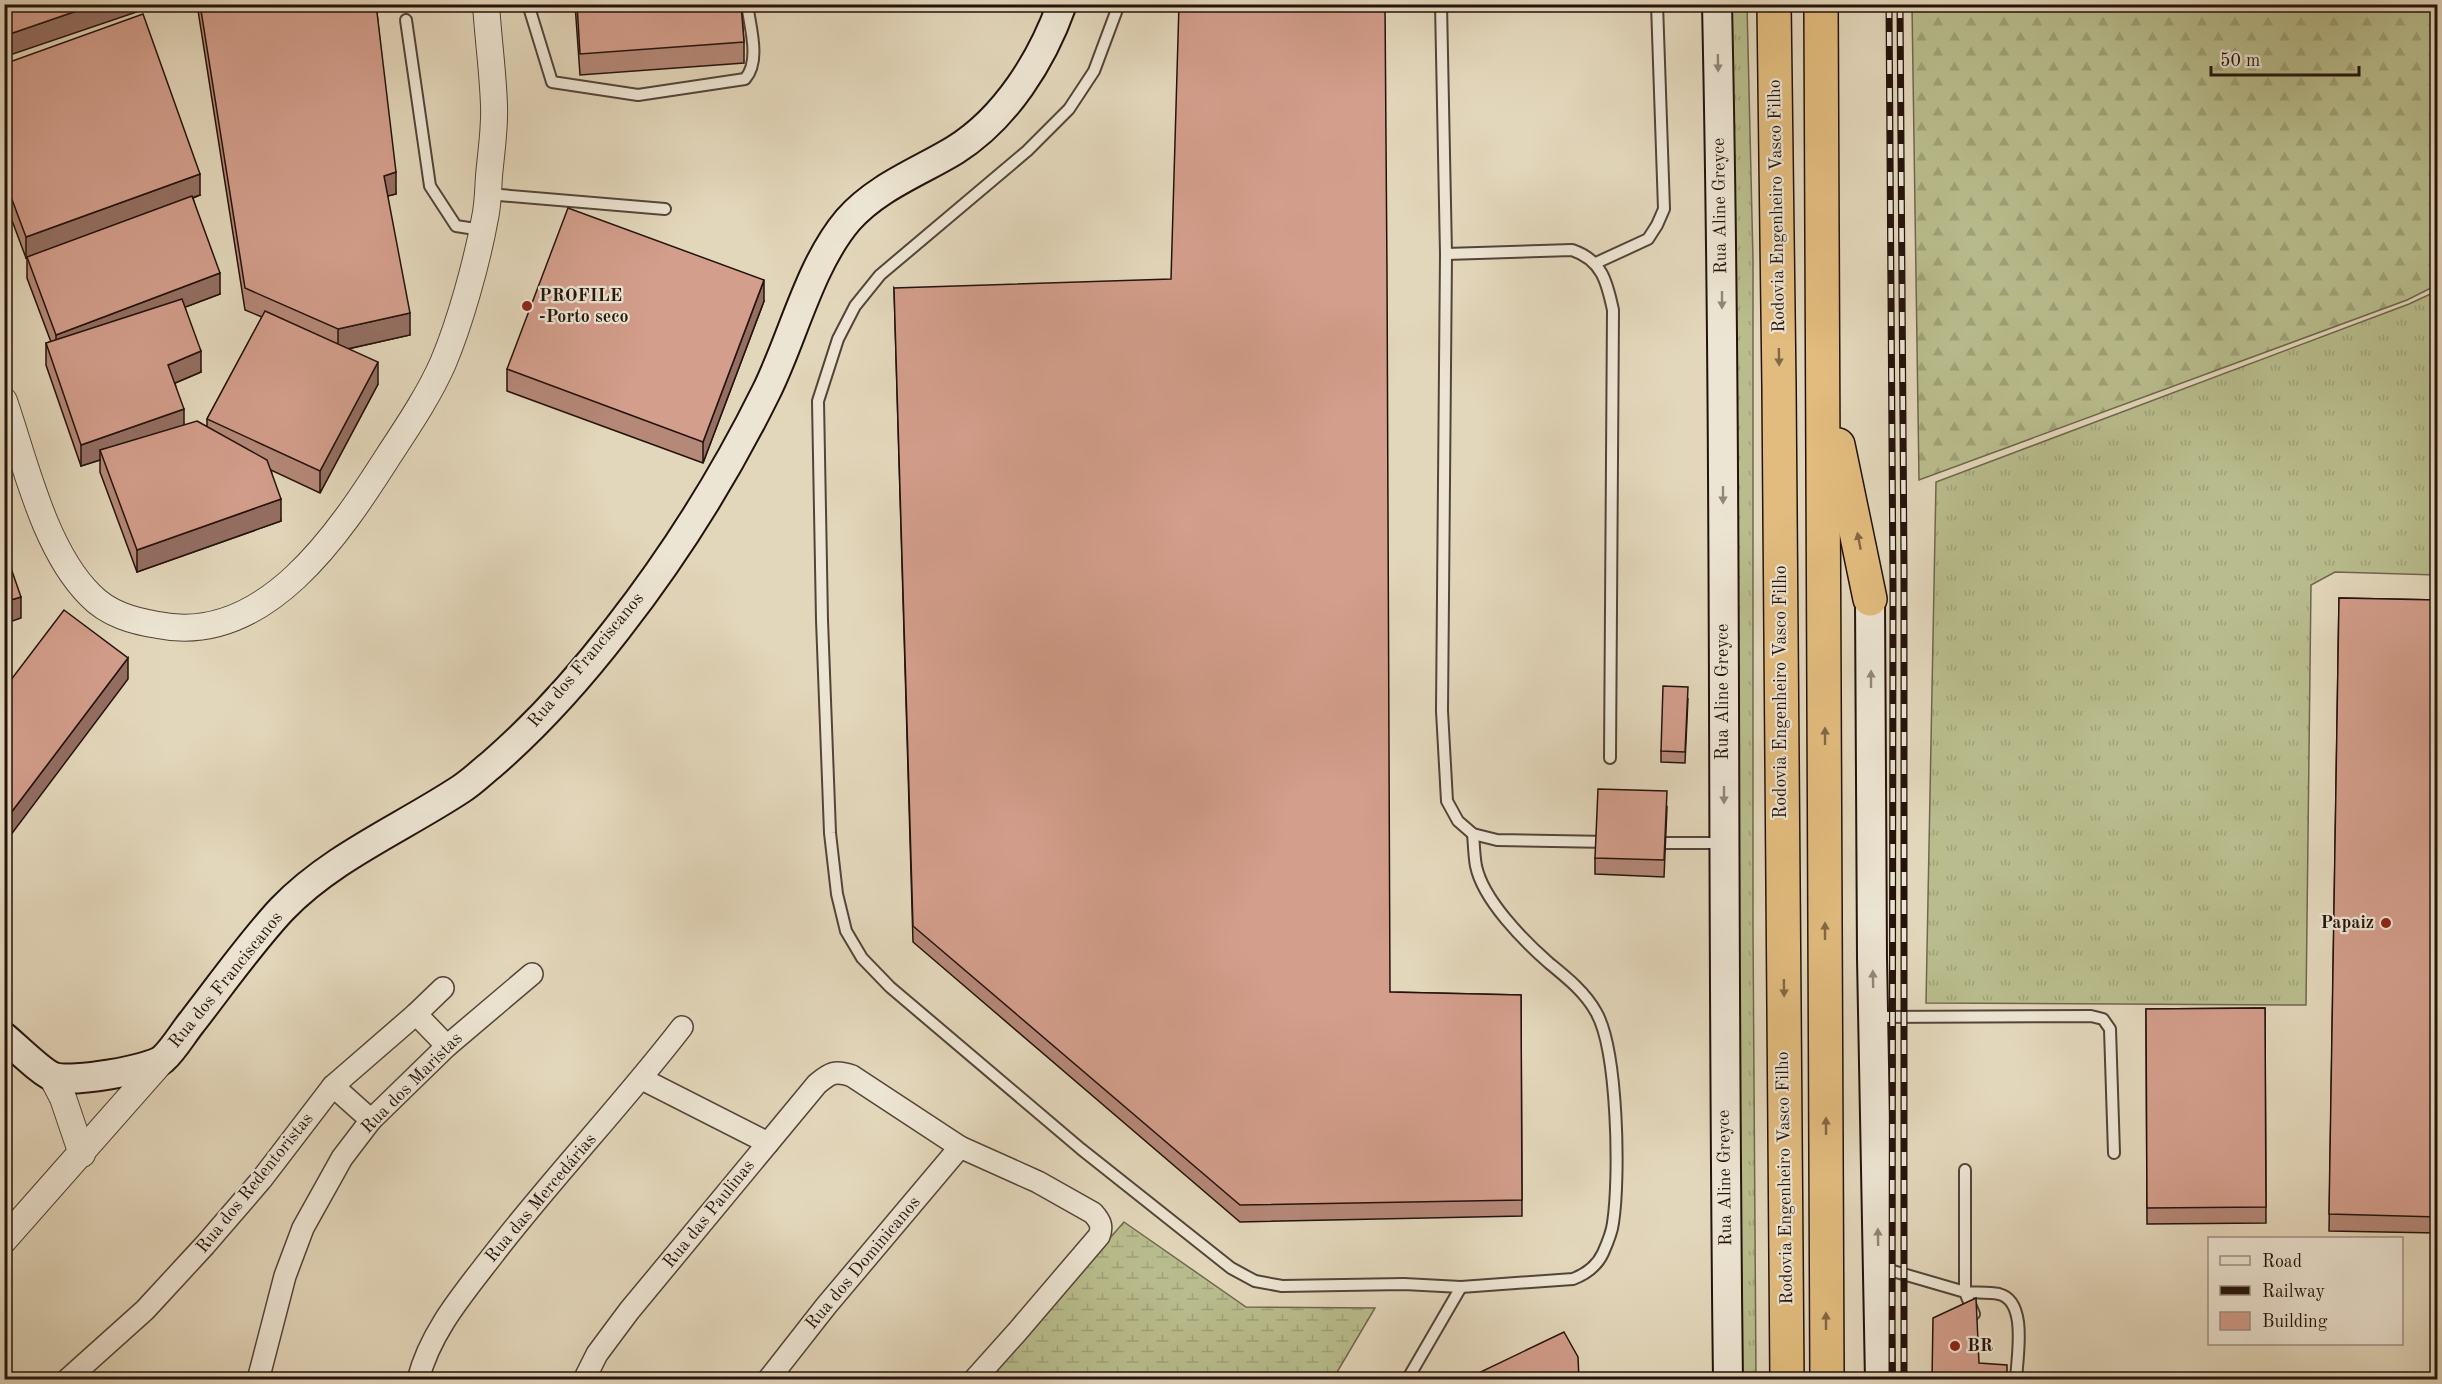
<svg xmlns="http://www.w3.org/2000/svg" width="2442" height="1384" font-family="'Old Standard TT',serif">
<defs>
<pattern id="grass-tufts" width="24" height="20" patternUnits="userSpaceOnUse" patternTransform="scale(1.5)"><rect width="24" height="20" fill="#b9bd8d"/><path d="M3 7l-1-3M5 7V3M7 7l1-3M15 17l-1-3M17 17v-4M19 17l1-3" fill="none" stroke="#9fa278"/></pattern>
<pattern id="forest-firs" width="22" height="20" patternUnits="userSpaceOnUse" patternTransform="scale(1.5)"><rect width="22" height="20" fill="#b9bd8d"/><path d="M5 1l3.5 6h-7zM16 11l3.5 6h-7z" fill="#9fa278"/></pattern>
<pattern id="wetland-marsh" width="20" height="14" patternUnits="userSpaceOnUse" patternTransform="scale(1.5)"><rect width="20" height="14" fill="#b9bd8d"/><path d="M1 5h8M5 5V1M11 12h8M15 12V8" fill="none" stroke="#9fa278"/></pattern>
</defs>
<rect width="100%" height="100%" fill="#e3d7bb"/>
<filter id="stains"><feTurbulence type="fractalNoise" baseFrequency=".00333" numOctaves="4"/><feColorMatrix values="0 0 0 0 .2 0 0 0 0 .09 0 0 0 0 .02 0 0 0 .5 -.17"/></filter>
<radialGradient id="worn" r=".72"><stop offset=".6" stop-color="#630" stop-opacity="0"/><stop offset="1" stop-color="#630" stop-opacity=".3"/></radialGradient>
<g fill="url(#grass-tufts)" stroke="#6e684c" stroke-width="1.5">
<path d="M1730,5H1747L1753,260V930L1756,1380L1740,1379L1733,419V64Z"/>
<path d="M2437,291V575L2335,572L2311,585L2306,1005L1926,1003L1936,482L2409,304Z"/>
</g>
<path fill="url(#forest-firs)" stroke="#6e684c" stroke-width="1.5" d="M1912,5H2437V285L2407,300L1919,480Z"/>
<path fill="url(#wetland-marsh)" stroke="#6e684c" stroke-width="1.5" d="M1124,1222L1246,1307L1375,1308L1333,1379L985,1380Z"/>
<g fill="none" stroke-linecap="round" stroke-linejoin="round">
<g stroke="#544438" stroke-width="14">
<g id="service">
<path d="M528,4L552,82L638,95L745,79C761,61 750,27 747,4"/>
<path d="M1119,4L1094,71L1069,109L1027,151L880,275L855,306L838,339L818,401L822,620L830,833L837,894L846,931L862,958L890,987L1081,1149L1231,1268L1255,1281L1282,1286L1404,1284L1461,1287L1573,1279C1586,1274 1597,1266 1603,1253C1607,1244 1612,1232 1613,1223C1620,1178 1618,1050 1596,1012C1585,992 1566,977 1549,963C1524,941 1483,900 1476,866C1474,855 1474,844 1473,834"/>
<path d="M1441,4L1446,254L1442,711L1447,801L1458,821L1473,834L1497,840L1610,842"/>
<path d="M406,20L430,186L456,226L482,230"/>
<path d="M488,194L665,209"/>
<path d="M1446,254L1572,250C1602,260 1607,282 1613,310L1610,758"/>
<path d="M1596,263L1648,239L1657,225L1664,209L1657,4"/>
<path d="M1652,843H1724"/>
<path d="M1874,1017L2091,1016L2103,1019L2110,1029L2114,1153"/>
<path d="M1965,1170V1292C1976,1293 1988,1292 1999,1294C2028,1301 2017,1357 2016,1380"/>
<path d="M1879,1267L1965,1292L1974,1314"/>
<path d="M1407,1380L1461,1287"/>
</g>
</g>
<g stroke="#544438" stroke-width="24">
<g id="minor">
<path d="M416,1014L447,1046"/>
<path d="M642,1079L768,1143"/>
<path d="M333,1086L371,1120"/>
<path d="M67,1380L145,1310L205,1245L261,1180L333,1086L416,1014L443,988"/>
<path d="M258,1380L285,1276L303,1228L342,1158L371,1120L447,1046L532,974"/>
<path d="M418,1380C430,1332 463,1294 493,1255C553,1177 622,1105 682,1027"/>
<path d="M584,1380L597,1354L629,1311L817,1084C830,1073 835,1070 852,1076L960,1147L1038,1182L1093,1213C1100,1221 1103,1226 1099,1236L1017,1332L974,1380"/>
<path d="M768,1380L826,1306L960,1147"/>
</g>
</g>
<g stroke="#544438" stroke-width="28">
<g id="tertiary">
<path d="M4,401C25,462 44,549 90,595C108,614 133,621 158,625C265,647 340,532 389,455C408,426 429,395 443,363C460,323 477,262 485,218C488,205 488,190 489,176C491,153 495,129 494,106C493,72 488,38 486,4"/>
<path d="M52,1077L63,1098L82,1154"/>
<path d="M4,1240L161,1062"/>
</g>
</g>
<g stroke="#24130c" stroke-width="32">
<g id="secondary">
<path d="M1717,4C1727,463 1722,921 1728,1380"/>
<path d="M1870,599L1872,958L1880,1380"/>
<path d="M4,1037C15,1046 43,1074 54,1077C71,1083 150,1070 163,1059C174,1049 183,1033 192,1022C220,986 251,942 282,909C332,857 402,828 461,789C472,782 482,772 492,764C538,724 580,677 617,629C674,556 725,475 766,392C793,338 809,266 848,220C877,187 919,172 955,150C1006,118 1042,60 1062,4"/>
</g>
</g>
<g stroke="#24130c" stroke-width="36">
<g id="motorway">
<path d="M1774,4L1779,387L1787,1380"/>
<path d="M1821,4L1827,1380"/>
<path d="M1838,445L1870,599"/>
</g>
</g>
<use href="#service" stroke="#ede5d3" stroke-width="10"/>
<use href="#minor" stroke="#ede5d3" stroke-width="21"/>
<use href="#tertiary" stroke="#ede5d3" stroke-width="26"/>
<use href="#secondary" stroke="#ede5d3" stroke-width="28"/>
<use href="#motorway" stroke="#e2bc7e" stroke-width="33"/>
<g stroke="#24130c" stroke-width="7">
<g id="rail">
<path d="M1889,4L1893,589L1892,1380"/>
<path d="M1900,4L1904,569V1380"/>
</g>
</g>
<use href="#rail" stroke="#ede5d3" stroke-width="4.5" stroke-dasharray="14" stroke-linecap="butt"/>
</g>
<g fill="#b58878" stroke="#24130c" stroke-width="1.5">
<path d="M197,4H376L396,194L387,196L410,335L348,349L378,384L320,493L271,470L281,521L137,572L100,472V460L81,466L46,365V343L51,342L27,278V257L26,258L4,199V64L200,195L193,198L220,294L185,307L201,372L175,383L184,425L207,426V419L262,317L245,310Z"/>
<path d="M575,4H741L744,42V63L580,75Z"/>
<path d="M894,288L1390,992L1521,995L1522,1216L1240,1222L913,942Z"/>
<path d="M764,301L703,463L507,391V369Z"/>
<path d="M2339,598L2438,600V1233L2329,1231Z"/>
<path d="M1688,698L1685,763L1661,762V751Z"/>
<path d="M1667,807L1664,877L1595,874V858Z"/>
<path d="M2265,1008L2266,1223L2147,1224L2146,1009Z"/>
</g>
<g fill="#946f62" stroke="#24130c" stroke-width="1.5">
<path d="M97,4H160L4,57V36Z"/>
<path d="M396,172V194L384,197V176Z"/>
<path d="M200,174V195L26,258V237Z"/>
<path d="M220,273V294L56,356V335Z"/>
<path d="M764,280V301L703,463V442Z"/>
<path d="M410,313V335L338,351V329Z"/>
<path d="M201,351V372L168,386V365Z"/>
<path d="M378,362V384L320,493V471Z"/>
<path d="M184,409V430L100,450V460L81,466V445Z"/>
<path d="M281,499V521L137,572V550Z"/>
<path d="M21,597V618L4,624V602Z"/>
<path d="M128,658V679L4,844V822Z"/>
</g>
<g fill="#d39e8c" stroke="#24130c" stroke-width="1.5">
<path d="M4,4H97L4,36Z"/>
<path d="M200,4H376L396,172L384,176L410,313L338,329L245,288Z"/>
<path d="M577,4H741L744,42L580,54Z"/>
<path d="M1179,4H1385L1387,273L1390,992L1521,995L1522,1200L1240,1205L913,926L894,288L1171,279Z"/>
<path d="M143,14L200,174L26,237L4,178V64Z"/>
<path d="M192,196L220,273L56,335L27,257Z"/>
<path d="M568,208L764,280L703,442L507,369Z"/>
<path d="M182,299L201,351L168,365L184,409L81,445L46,343Z"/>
<path d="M265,311L378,362L320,471L207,419Z"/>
<path d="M197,421L267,460L281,499L137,550L100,450Z"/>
<path d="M4,548L21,597L4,602Z"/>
<path d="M2339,598L2438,600V1217L2329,1214Z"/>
<path d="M64,610L128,658L4,822V689Z"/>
<path d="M1663,686L1688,687L1685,752L1661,751Z"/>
<path d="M1598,789L1667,791L1664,860L1595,858Z"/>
<path d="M2265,1008L2266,1207L2147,1208L2146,1009Z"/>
<path d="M1976,1298L1979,1363L2007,1365V1380H1932L1933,1318Z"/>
<path d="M1564,1332L1578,1357L1579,1380H1464Z"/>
<path d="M1651,1373V1380H1612V1374Z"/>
</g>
<defs><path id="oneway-solid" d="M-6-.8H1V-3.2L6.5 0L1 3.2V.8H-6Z" transform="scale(1.5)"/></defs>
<g fill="#938679">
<use href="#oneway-solid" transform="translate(1718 63) rotate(89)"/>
<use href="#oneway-solid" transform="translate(1722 300) rotate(90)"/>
<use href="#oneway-solid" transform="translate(1723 495) rotate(90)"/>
<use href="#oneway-solid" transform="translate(1871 679) rotate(-90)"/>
<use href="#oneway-solid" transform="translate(1724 795) rotate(90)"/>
<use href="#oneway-solid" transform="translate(1873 979) rotate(-91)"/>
<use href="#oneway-solid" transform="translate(1878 1237) rotate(-91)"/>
</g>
<g fill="#836845">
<use href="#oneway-solid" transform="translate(1779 357) rotate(89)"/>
<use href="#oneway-solid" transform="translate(1859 541) rotate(-101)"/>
<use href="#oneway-solid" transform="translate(1825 736) rotate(-90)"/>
<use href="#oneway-solid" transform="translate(1825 931) rotate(-90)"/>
<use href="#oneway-solid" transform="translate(1784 988) rotate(89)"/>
<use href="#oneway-solid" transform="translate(1826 1126) rotate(-90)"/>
<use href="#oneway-solid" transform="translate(1826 1321) rotate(-90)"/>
</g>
<g fill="#8f2418" stroke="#ede5d3" stroke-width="2">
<circle cx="527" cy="306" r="6"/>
<circle cx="2386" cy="923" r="6"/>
<circle cx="1955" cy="1346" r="6"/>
</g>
<g text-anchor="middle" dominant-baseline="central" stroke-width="4.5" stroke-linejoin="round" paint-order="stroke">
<g font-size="18" fill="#24130c" stroke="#ede5d3">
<text transform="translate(1720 206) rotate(-91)">Rua Aline Greyce</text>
<text transform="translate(1777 206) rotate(-91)">Rodovia Engenheiro Vasco Filho</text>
<text transform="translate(586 660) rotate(-50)">Rua dos Franciscanos</text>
<text transform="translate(1723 692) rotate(-90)">Rua Aline Greyce</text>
<text transform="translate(1781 692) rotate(-90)">Rodovia Engenheiro Vasco Filho</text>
<text transform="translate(226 980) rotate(-51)">Rua dos Franciscanos</text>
<text transform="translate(412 1083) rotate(-45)">Rua dos Maristas</text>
<text transform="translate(1725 1178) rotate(-91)">Rua Aline Greyce</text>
<text transform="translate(1785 1178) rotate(-91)">Rodovia Engenheiro Vasco Filho</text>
<text transform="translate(255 1183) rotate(-51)">Rua dos Redentoristas</text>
<text transform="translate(541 1198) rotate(-50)">Rua das Mercedárias</text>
<text transform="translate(709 1214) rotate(-51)">Rua das Paulinas</text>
<text transform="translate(863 1263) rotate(-50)">Rua dos Dominicanos</text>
</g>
<g font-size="18" font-weight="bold" fill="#24130c" stroke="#ede5d3" text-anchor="start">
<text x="539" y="296">PROFILE<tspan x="539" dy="21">-Porto seco</tspan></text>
<text x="2374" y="923" text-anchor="end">Papaiz</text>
<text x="1967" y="1346">BR</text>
</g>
</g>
<rect width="2442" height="1384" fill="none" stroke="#e3d7bb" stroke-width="24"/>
<rect x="6" y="6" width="2430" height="1372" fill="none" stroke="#24130c" stroke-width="3"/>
<rect x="12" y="12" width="2418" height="1360" fill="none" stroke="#24130c" stroke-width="1.5"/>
<rect x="2208" y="1237" width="195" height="108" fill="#ede5d3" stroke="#9d9183" stroke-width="1.5"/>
<rect x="2220" y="1256" width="30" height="9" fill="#ede5d3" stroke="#9d9183" stroke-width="1.5"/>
<text x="2262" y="1267" font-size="18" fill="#24130c">Road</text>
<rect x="2220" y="1286" width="30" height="9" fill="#24130c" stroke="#9d9183" stroke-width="1.5"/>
<text x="2262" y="1297" font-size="18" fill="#24130c">Railway</text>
<rect x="2220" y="1312" width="30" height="18" fill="#d39e8c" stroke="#9d9183" stroke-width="1.5"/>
<text x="2262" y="1327" font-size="18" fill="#24130c">Building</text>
<path d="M2211 66v9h148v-9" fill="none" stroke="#24130c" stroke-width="3"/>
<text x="2220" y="66" font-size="18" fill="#24130c" stroke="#ede5d3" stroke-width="4.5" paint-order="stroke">50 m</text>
<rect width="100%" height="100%" filter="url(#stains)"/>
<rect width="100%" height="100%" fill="url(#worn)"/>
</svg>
